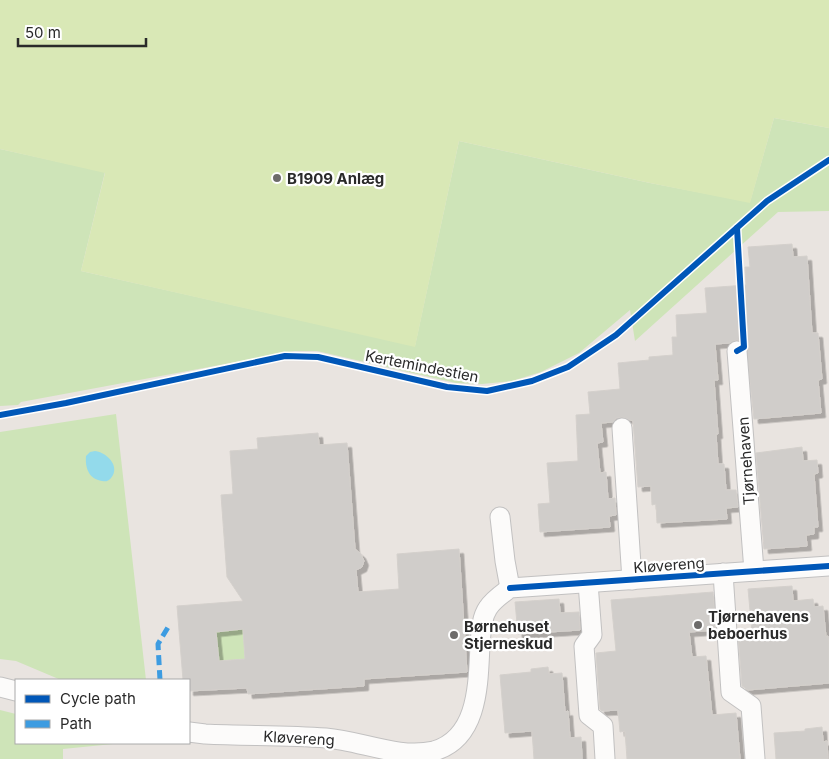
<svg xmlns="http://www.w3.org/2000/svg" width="829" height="759" font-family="Inter,sans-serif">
<defs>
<filter id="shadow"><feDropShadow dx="4.5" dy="4.5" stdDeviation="0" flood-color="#0004"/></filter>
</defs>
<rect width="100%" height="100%" fill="#e9e4e0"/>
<g fill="#cee4b8">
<path d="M774,118L829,128V211L778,212L635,341L630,310L579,353L541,372L512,381L482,384L456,383L317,351H295L21,402L18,405L0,406V149L105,172L81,271L415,346L459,141L650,183L750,202Z"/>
<path d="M116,414L146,680H61L16,661L0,659V432Z"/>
<path d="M243,629L245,659L219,661L216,632Z"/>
<path d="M0,710L16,714V743H108L113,744L63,749V759H0Z"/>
</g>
<path fill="#d9e8b6" d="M0,0H829V128L774,118L750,203L650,183L459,141L415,347L81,271L105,173L0,149Z"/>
<path fill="#93daeb" d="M95,451C109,453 122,469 109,480C106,482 105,481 102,481C89,479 85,468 86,456L90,452Z"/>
<g fill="#d0cdca" stroke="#d4d0cc" fill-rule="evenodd" filter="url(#shadow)">
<path d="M792,244L793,257L807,256L812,333H818L822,379L818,380L821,413L754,419L746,345L745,342L737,340L729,343L715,344L718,380H714L718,434H716L718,464H724L726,490H736L738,507L726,508L727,519L657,523L656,504L652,505L651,486L638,487L633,421L622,417L616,418L613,422L601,423L603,442L597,443L600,473L606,472L608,499L615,498L616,515L609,516L610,527L540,532L538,504L550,503L547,463L578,461L576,415L590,414L588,392L620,389L618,363L649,360V357L673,355L672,337H677L676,315L707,313L705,288L746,285L745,267H750L748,247Z"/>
<path d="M318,433L319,445L347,443L355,549L361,554L364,561L362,567L356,570L358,592L399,589L397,554L459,549L467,672L364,679V686L248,694L247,688L189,691V680H183L177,606L243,601L227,577L221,495L233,494L230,451L258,449L257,438ZM243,629L245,659L219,661L216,632Z"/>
<path d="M802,447L803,461L817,460L818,473L814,474L818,527H814V534L806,535L807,546L764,549L756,453Z"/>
<path d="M792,586L793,601L813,599L814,607L823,606L826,637L828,636L829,644V683L748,690L742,686L738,633L752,632L748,589Z"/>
<path d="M713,592L716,630L689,632L692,657L706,656L712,715L736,713L740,759H627L625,731L620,732L618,710L602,711L600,709L596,653L616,651L611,600Z"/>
<path d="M559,599L560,613L579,612L580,630L518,634L515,602Z"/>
<path d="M548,667L549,674L562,673L565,712L568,711L570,738L581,737L582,759H534L532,731L505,733L500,675L531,672V669Z"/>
<path d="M822,727L823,742L827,741L828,759H776L774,733L805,731V729Z"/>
</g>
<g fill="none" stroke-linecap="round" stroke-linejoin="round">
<g stroke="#c2c1c1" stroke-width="21">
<g id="minor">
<path d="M737,351L754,571"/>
<path d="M622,428L632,580"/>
<path d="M500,517L505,561L510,588"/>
<path d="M723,573L731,692L751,706L755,759"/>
<path d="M588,583L592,635L584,646L589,715L603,726L605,759"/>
<path d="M0,687L16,691"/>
<path d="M189,732L205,734C245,736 286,735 326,738C362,741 398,759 434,751C479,738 478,683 480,645C481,633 481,618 488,608C493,600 502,594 510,588L829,566"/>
</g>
</g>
<use href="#minor" stroke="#fcfbfa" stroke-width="19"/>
<path stroke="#3d9ce1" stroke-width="5" stroke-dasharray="10 5" stroke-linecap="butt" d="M160,680L158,644L170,624"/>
<g stroke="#fff" stroke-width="9">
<g id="cycleway">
<path d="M737,228L744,347L737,351"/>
<path d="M0,415L66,403L285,356L318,357L447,387L487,391L532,381L568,367L616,335L767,201L829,160"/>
<path d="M510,588L829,566"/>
</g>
</g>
<use href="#cycleway" stroke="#0057b8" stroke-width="6"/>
</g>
<g fill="#6d6b6a" stroke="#fff" stroke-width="2">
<circle cx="277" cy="178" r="5"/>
<circle cx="698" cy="625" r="5"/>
<circle cx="454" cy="635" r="5"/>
</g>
<g text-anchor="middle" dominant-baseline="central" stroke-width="4.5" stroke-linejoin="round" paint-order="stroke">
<g font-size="15" font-weight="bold" fill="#2a2a2a" stroke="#fff" text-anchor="start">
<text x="287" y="178">B1909 Anlæg</text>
<text x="708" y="616">Tjørnehavens<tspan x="708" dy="17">beboerhus</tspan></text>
<text x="464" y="626">Børnehuset<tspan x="464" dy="17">Stjerneskud</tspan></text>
</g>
<g font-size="15" fill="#2a2a2a" stroke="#fff">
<text transform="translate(422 366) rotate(11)">Kertemindestien</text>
<text transform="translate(746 461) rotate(-94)">Tjørnehaven</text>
<text transform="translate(669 565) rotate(-4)">Kløvereng</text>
<text transform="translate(299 738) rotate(3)">Kløvereng</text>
</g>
</g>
<rect x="15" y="679" width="175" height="65" fill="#ffffff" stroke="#aaaaaa"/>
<rect x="25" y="695" width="25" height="8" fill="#0057b8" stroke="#aaaaaa"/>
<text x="60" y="704" font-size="15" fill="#2a2a2a">Cycle path</text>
<rect x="25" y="720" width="25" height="8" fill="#3d9ce1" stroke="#aaaaaa"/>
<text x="60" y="729" font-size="15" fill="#2a2a2a">Path</text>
<path d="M18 38v8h128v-8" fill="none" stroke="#2a2a2a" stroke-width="2.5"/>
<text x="25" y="38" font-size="15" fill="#2a2a2a" stroke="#ffffff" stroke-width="4" paint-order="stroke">50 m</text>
</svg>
